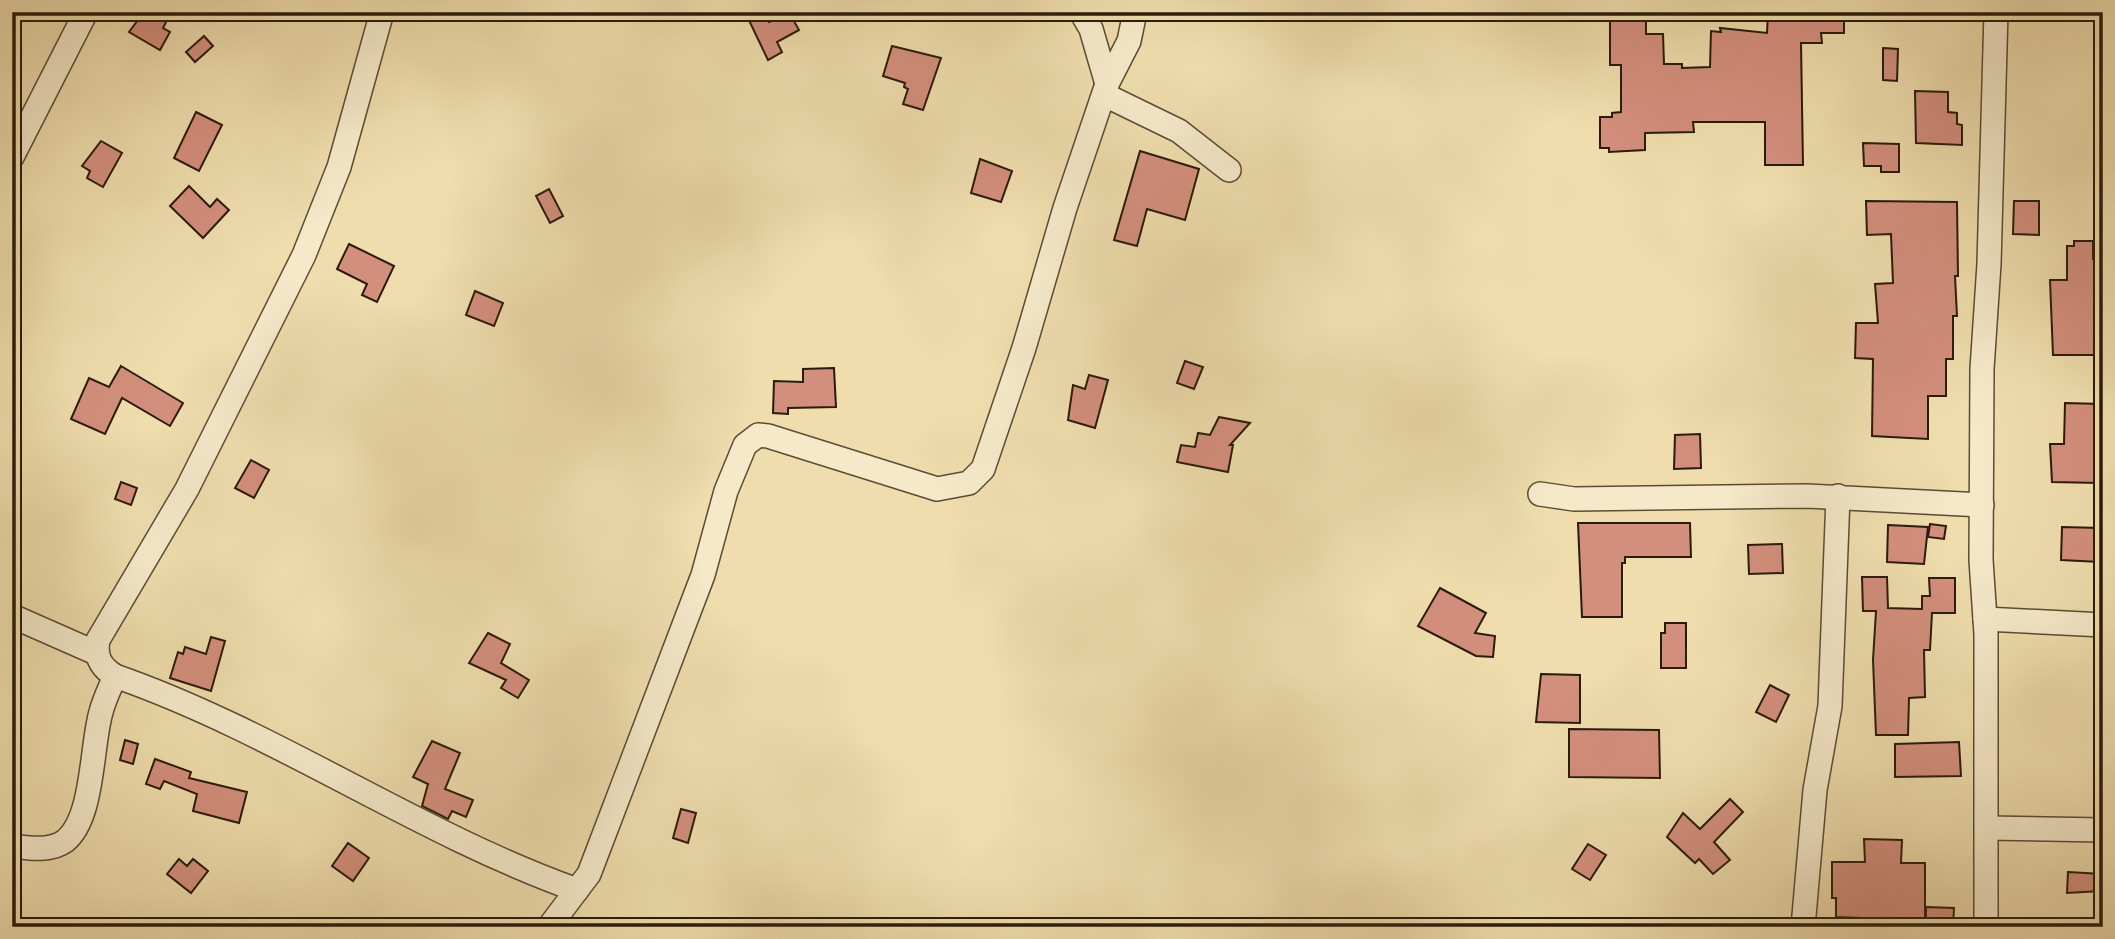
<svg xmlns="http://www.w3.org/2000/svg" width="2115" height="939" font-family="'IM FELL English',serif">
<rect width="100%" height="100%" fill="#efddad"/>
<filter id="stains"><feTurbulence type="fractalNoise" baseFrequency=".00286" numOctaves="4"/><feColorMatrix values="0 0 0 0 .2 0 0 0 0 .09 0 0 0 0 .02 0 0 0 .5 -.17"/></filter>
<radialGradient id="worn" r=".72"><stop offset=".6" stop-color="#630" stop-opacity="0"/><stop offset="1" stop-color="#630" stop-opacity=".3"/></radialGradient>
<g fill="#d38f7d" stroke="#2a1b0b" stroke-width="2">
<path d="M144,12H171L163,28L170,32L160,50L129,32Z"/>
<path d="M745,12H763L769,22L790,14L799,30L777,42L782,52L768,60Z"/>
<path d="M1610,12H1646V34H1663L1664,64H1682V68L1710,67L1711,31L1721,32L1720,28L1767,33L1768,12H1844V33H1821L1822,43H1801L1803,165H1765V122H1693L1694,132L1645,133V150L1609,152V148H1600V117H1612V113L1621,112V65H1610Z"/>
<path d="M204,36L213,46L195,62L186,52Z"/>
<path d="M892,46L941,58L923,110L903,104L908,89L904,87L905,83L883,76Z"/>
<path d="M1883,48L1898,49L1897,81L1883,80Z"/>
<path d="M1915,91L1948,92V112L1957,113V124L1962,125V145L1916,143Z"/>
<path d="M196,112L222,125L199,171L174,158Z"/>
<path d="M101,141L122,153L103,187L87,178L90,171L82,166Z"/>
<path d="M1863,143L1899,144V172H1881V166H1864Z"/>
<path d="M1140,151L1199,169L1185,220L1147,209L1137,246L1114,240Z"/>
<path d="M980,159L1012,171L1001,202L971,193Z"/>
<path d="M189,186L210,207L217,199L229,210L203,238L170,206Z"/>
<path d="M549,189L563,216L550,223L536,196Z"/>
<path d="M1866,201L1957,202L1958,276H1955L1957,316H1953V359H1946V396H1928V439L1872,436L1873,359L1855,358L1856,323H1878L1875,284L1893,283L1891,234L1867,235Z"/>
<path d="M2014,201H2039V235L2013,234Z"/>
<path d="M2074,241H2093V259H2101V355H2053L2050,280H2067V246H2074Z"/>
<path d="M349,244L394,266L377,302L362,295L367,284L337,269Z"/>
<path d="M475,291L503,303L494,326L466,315Z"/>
<path d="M1185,361L1203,367L1194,389L1177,383Z"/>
<path d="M121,366L183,403L170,426L122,398L105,434L71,419L89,378L109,387Z"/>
<path d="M834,368L836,407L788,408V414L773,413L774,381L803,382V369Z"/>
<path d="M1089,375L1108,380L1095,428L1068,420L1073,385L1085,389Z"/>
<path d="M2065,403L2101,404L2100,483L2052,482L2050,444H2064Z"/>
<path d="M1219,417L1250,423L1230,445H1233L1228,472L1177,462L1181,445L1195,447L1198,433L1210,435Z"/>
<path d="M1700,434L1701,468L1674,469L1675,435Z"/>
<path d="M251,460L269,470L254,498L235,488Z"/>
<path d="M121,482L137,488L131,505L115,499Z"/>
<path d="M1578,523H1690L1691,557H1625V563H1622V617H1582Z"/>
<path d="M1930,524L1946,526L1944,539L1928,537Z"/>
<path d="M1888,525L1928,527L1924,564L1887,562Z"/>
<path d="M2062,527L2101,528L2100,562L2061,560Z"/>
<path d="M1782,544L1783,573L1749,574L1748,545Z"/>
<path d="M1862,577H1887L1888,608L1922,609V596H1930L1929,578H1955V613H1932L1930,650H1924L1925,697L1909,698L1908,735H1876L1873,660L1876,611H1863Z"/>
<path d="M1440,588L1486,613L1475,633L1495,636L1493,657L1476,656L1418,626Z"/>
<path d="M1665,623H1686V668H1661V633H1665Z"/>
<path d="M488,633L510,644L501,663L529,680L518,698L501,688L506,680L469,663Z"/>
<path d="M211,637L225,641L211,691L170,678L178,652L183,654L185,647L206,654Z"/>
<path d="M1541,674L1580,675V723L1536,722Z"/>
<path d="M1770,685L1789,695L1776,722L1756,712Z"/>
<path d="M1569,729L1659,730L1660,778L1569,777Z"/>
<path d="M125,740L138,744L133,764L120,760Z"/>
<path d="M432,741L460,753L445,789L473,800L466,817L452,811L448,819L422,806L428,784L413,777Z"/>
<path d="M1959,742L1961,776L1895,777V744Z"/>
<path d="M155,759L191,772L189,778L247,792L239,823L193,811L197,794L164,781L160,789L146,784Z"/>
<path d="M1730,799L1743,812L1714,842L1730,860L1713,874L1699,859L1695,863L1667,837L1683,813L1700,829Z"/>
<path d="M681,809L696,813L688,843L673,838Z"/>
<path d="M1864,839L1902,840L1901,863H1925V919H1896L1895,927H1861V918L1836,917V898H1832V862H1865Z"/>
<path d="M348,843L369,858L353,881L332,866Z"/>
<path d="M1588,844L1606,855L1590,880L1572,869Z"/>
<path d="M179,859L187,866L193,859L208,871L191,893L167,874Z"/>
<path d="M2068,872L2102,874L2101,891L2067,893Z"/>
<path d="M1926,907L1954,908L1953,927H1926Z"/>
</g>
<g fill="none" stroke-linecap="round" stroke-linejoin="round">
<g stroke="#5b4c34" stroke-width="26">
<g id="minor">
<path d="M382,12L339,167L304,255L187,489L98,640C95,656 100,667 115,676C276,732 417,833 577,890"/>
<path d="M1081,12L1091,29L1107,84"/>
<path d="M1105,95L1179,131L1229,170"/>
<path d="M12,157L86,12"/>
<path d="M1540,494L1574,499L1807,496L1982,505"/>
<path d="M12,616L96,653"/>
<path d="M1985,619L2103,625"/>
<path d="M1987,828L2103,830"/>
<path d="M12,846C29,848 50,852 65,841C94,818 91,746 101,712C104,700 110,688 115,676"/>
<path d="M549,927L589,874L703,575L726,491L745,445L758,435L768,436L937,489L969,483L983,469L1024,348L1065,208L1107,84L1129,41L1135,12"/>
<path d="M1803,927L1815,790L1830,706L1838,496"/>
<path d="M1986,927V634L1981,560L1982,369L1989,264L1996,12"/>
</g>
</g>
<use href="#minor" stroke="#f5e9ca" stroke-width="23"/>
</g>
<rect width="2115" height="939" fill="none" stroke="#efddad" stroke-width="42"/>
<rect x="14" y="14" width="2087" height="911" fill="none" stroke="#2a1b0b" stroke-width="3.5"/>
<rect x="21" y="21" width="2073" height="897" fill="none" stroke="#2a1b0b" stroke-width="2"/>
<rect width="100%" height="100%" filter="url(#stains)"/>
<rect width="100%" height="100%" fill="url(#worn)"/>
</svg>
